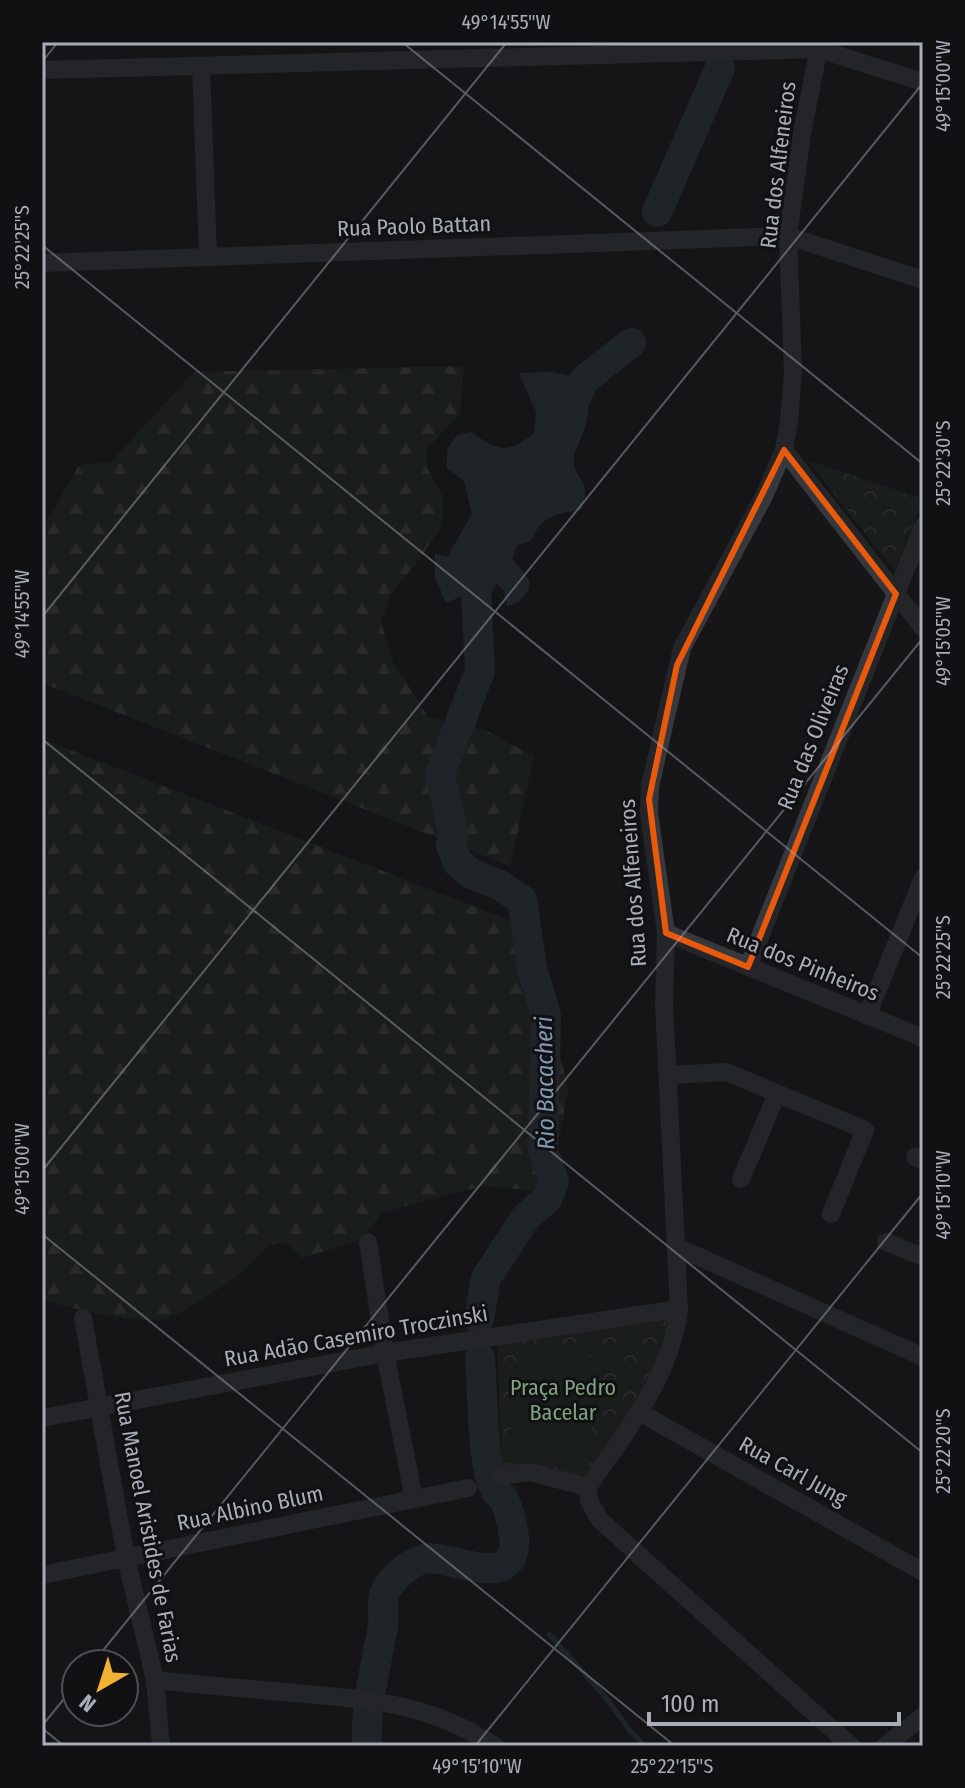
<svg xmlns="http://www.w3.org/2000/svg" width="965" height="1788" font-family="'Fira Sans Condensed',sans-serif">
<defs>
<pattern id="forest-firs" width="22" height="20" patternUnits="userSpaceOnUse" patternTransform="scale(2)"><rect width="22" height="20" fill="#1e261f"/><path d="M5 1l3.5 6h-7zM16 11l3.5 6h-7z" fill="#3c433d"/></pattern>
<pattern id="park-crowns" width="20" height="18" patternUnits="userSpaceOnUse" patternTransform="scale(2)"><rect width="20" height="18" fill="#1e261f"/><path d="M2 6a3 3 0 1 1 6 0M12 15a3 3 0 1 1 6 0" fill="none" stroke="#3c433d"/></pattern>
</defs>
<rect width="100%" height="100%" fill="#161618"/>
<g fill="url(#forest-firs)">
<path d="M464,366L460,413L426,450L427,468L442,495V525L421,557L391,594L381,622L393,662L428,717L485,730L534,756L510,866L42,683V530L79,465L111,462L194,372Z"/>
<path d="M42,739L520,924L543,978L568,1089L550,1192L482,1186L406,1206L381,1213L363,1239L302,1258L287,1243L267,1245C248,1269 238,1277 212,1293C199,1302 184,1312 169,1317C138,1327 74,1308 42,1300Z"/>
</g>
<g fill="url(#park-crowns)">
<path d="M807,460L923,499L895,571Z"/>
<path d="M670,1320L650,1379L586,1482L502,1469L497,1345Z"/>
</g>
<path fill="#1e261f" d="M519,1349L599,1357L588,1470L508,1462Z"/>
<path fill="#2c353c" d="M552,372L585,379C590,399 590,414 583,434C580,441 574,450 574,458C571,480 594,476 581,510C555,514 542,515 531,541L517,545L512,558L529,580V589L518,603L507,606L503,590L495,582L446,603L435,577V554L447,557L472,514L464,481L447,468V450L457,435L471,432C498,451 507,455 534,433L536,412L519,373Z"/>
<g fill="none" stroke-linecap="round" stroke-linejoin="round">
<g stroke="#2c353c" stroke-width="5">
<path d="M501,1566L506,1573"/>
<path d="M549,1634L608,1700L630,1731L645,1746"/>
</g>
<g stroke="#2c353c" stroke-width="30">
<path d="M657,212L720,68"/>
<path d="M566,415L585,379L631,343"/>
<path d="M479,1319L486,1278L526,1217L547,1199L554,1182L543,1151L546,1016L532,968L522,900L500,885L472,874L458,863L451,846L453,832L440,774L480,671L476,591L495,554"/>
<path d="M367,1746C365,1705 376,1666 383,1626C384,1616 382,1604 384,1596C387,1581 410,1563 423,1559C445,1553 502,1587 513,1553C517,1540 510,1512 504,1500C502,1496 498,1494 496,1491C481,1464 483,1390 480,1358"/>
</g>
<g stroke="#37383d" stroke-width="18">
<path d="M201,66L208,257"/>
<path d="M42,70L818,49L923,82"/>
<path d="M42,263L788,236L923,280"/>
<path d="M784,450L923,628"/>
<path d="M666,933L923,1038"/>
<path d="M748,967L923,526"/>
<path d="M867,1016L923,878"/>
<path d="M668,1075L726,1072L865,1130L831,1214"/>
<path d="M915,1157L923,1160"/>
<path d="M741,1179L777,1094"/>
<path d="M368,1242L385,1353L414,1499"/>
<path d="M886,1242L923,1257"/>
<path d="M677,1247L923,1357"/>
<path d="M83,1318L126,1558L155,1680L161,1746"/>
<path d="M639,1412L923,1572"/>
<path d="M42,1418L385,1353L679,1309"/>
<path d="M501,1476L529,1472L588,1487"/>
<path d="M588,1487C626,1431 671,1377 679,1309L664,1005L666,933L649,813L650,786L682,648L764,496L784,450L789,422L793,372L788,236L802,133L820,42"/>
<path d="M588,1487L589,1501L600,1520L851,1746"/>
<path d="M42,1575L468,1488"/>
<path d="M155,1680C202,1685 249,1689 296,1693C373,1700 428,1703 495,1746"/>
<path d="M885,1746L923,1716"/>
</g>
</g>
<path d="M0 0H965V1788H0ZM784,450L896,594L748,967L666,933L649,799L677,665Z" fill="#161618" fill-opacity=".55" fill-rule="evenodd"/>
<path fill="none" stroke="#e8590c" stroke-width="6" stroke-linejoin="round" d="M784,450L896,594L748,967L666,933L649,799L677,665Z"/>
<path fill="none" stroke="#a8adb8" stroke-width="2" stroke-opacity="0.45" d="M402,42L923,464M42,62L58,42M42,245L923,958M42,617L507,42M42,739L923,1453M42,1171L923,83M42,1234L675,1746M92,1664L923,638M42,1726L76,1684M42,1728L64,1746M475,1746L923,1193"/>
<g text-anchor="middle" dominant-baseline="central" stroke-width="6" stroke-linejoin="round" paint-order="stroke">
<g font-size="22" fill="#a8adb8" stroke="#111113">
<text transform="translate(778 165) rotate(-83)">Rua dos Alfeneiros</text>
<text transform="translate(414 226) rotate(-2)">Rua Paolo Battan</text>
<text transform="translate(813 737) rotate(-68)">Rua das Oliveiras</text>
<text transform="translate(633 883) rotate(-94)">Rua dos Alfeneiros</text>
<text transform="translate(803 964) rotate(22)">Rua dos Pinheiros</text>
<text transform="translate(356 1336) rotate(-10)">Rua Adão Casemiro Troczinski</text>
<text transform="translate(793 1471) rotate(29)">Rua Carl Jung</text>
<text transform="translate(250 1508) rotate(-12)">Rua Albino Blum</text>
<text transform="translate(148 1527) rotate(79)">Rua Manoel Aristides de Farias</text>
</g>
<g font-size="22" fill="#7fa381" stroke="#111113">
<text x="563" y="1387">Praça Pedro<tspan x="563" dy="25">Bacelar</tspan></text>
</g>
<g font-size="24" font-style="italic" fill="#7f9bb3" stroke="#111113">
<text transform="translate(545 1083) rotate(-91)">Rio Bacacheri</text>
</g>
</g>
<rect width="965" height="1788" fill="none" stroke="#111113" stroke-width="88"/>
<g transform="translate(100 1688) rotate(219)"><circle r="38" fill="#111113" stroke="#4d4f55" stroke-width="2"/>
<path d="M0-6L14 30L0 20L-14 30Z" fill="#f2b134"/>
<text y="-12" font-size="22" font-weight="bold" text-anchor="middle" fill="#a8adb8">N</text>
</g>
<path d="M649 1712v12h250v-12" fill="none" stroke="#a8adb8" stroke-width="4"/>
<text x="661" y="1712" font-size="24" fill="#a8adb8" stroke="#111113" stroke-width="6" paint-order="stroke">100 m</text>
<rect x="44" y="44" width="877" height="1700" fill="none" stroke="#a8adb8" stroke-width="3"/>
<g font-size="20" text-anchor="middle" fill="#a8adb8">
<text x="506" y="29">49°14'55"W</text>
<text transform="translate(943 86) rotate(-90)" y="7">49°15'00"W</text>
<text transform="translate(22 247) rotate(-90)" y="7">25°22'25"S</text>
<text transform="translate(943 463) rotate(-90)" y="7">25°22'30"S</text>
<text transform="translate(22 614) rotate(-90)" y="7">49°14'55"W</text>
<text transform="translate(943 641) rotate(-90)" y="7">49°15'05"W</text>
<text transform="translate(943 957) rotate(-90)" y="7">25°22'25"S</text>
<text transform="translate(22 1169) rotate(-90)" y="7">49°15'00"W</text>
<text transform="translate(943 1195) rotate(-90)" y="7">49°15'10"W</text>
<text transform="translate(943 1451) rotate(-90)" y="7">25°22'20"S</text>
<text x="477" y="1773">49°15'10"W</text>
<text x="672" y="1773">25°22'15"S</text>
</g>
</svg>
